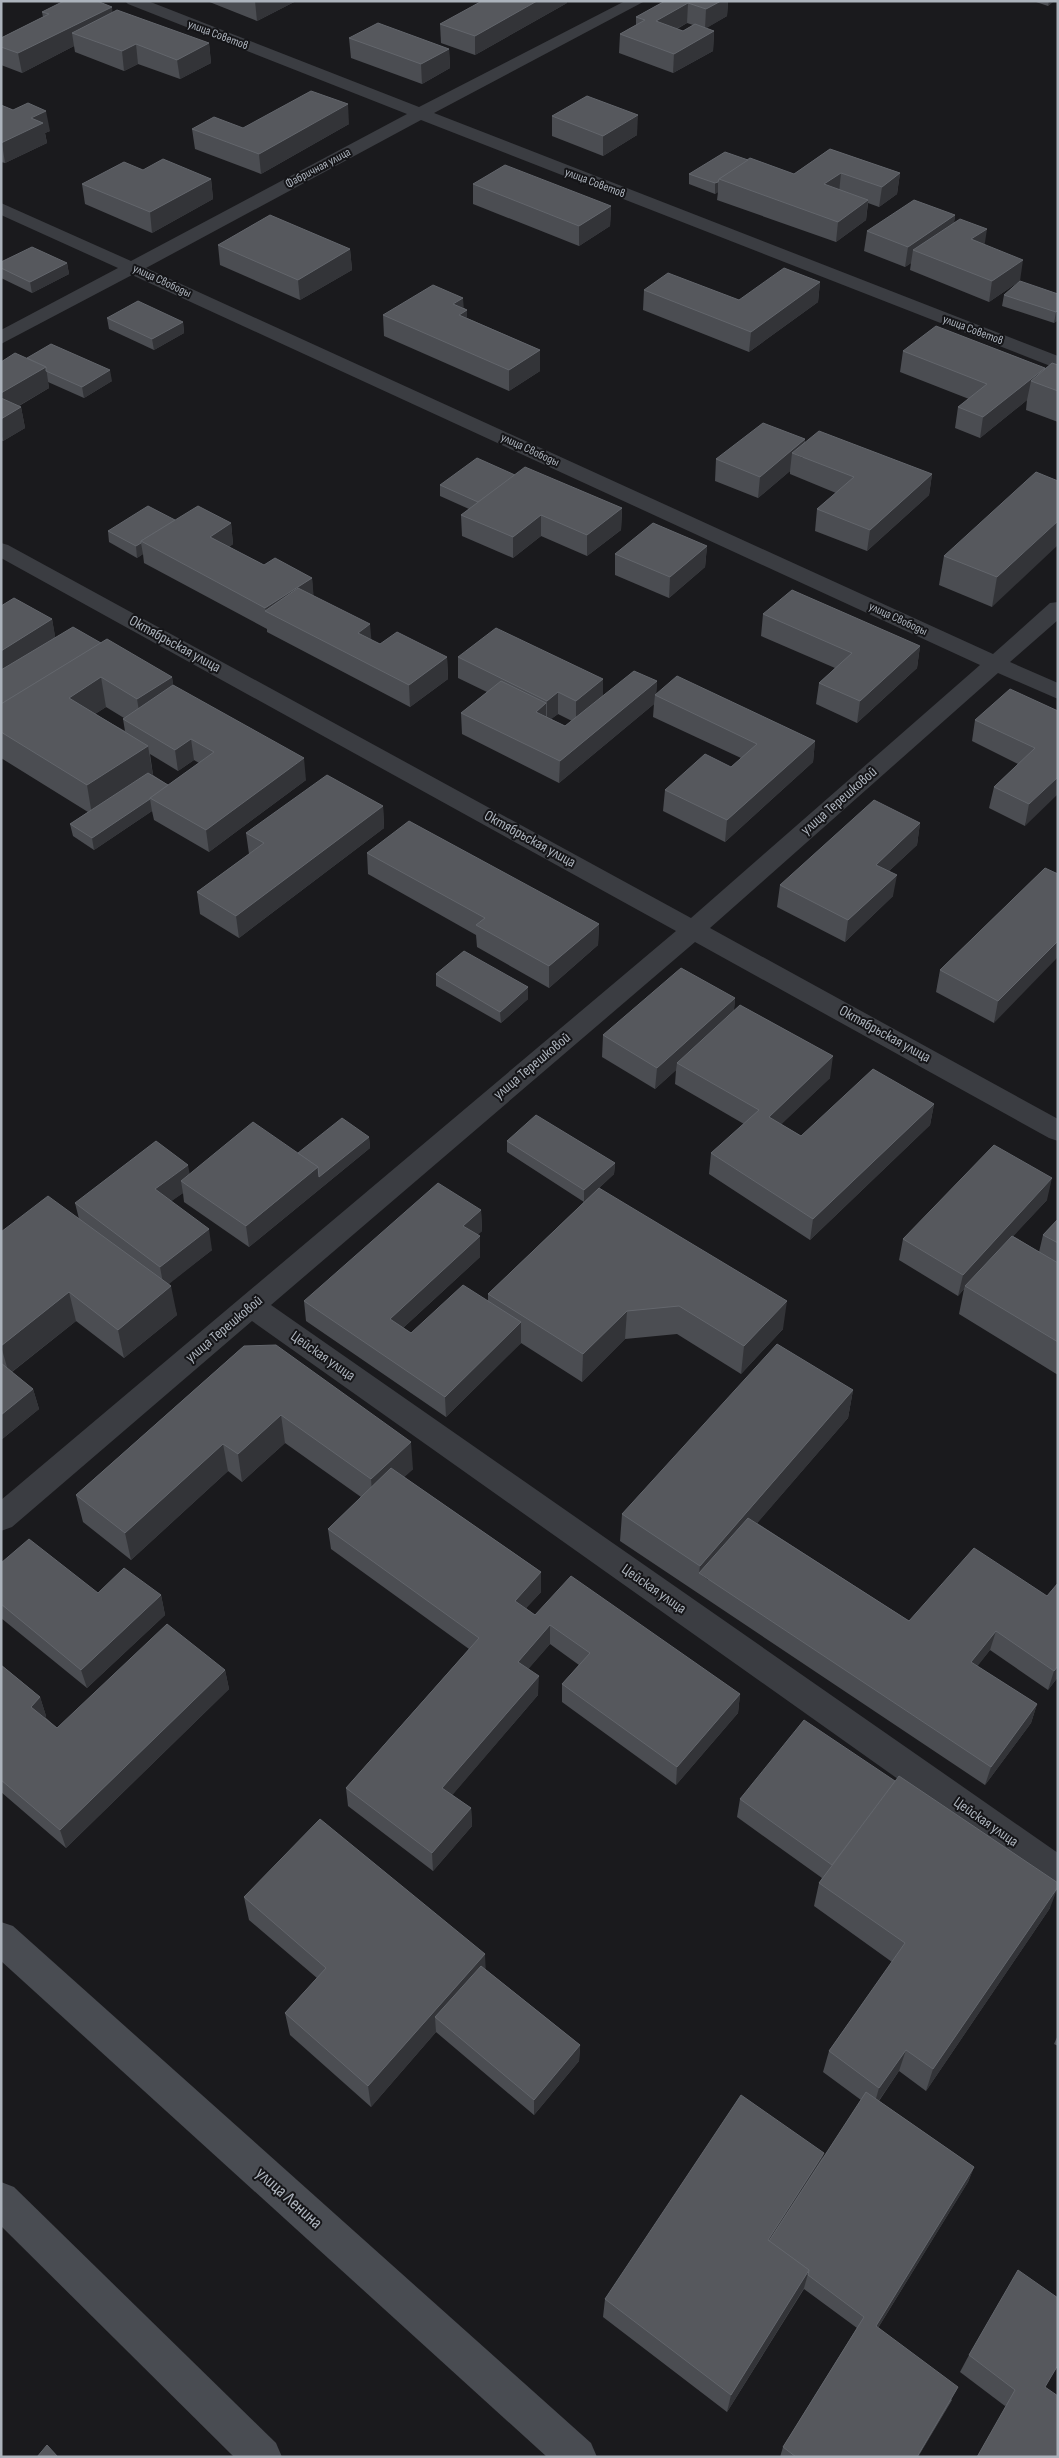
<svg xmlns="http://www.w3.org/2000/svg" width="1059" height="2458" font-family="'Sofia Sans Condensed',sans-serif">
<rect width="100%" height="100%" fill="#1a1a1d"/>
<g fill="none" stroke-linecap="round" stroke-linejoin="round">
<path fill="#3b3d42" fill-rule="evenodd" d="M125,1H148L419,107L625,1H645L434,113L1058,356V369L421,120L146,268L993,654L1050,603L1058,602V620L1010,662L1058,683V699L998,673L710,928L1058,1119V1141L1049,1138L695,942L271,1305L1058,1853V1889L1046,1884L252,1321L12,1527L1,1531V1500L676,931L1,558V543L8,545L691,918L980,665L132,275L1,344V330L118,268L1,215V203L131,261L407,114L128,4Z"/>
<g fill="#494c52" fill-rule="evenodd">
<path d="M1,1922L13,1926L591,2443L597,2457H547L1,1961Z"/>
<path d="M1,2182L14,2187L276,2443L282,2457H234L1,2226Z"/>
</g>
</g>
<g fill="#4b4d52" fill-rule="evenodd">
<path d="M207,1H296L257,21Z"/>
<path d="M665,1H728L727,16L706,28L714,31L713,51L673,73L619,53L620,34L636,25V17ZM687,23L693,25L683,31L677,29Z"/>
<path d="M1033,1H1054L1048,6Z"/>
<path d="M567,3L475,55L441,43L440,24Z"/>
<path d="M42,12L113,13L209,43L211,63L180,79L138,64L124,71L75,52L74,46L22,73L1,65V38L43,17Z"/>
<path d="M349,38L449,49L450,68L422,84L351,58Z"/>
<path d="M1,105L50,131L45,133L47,143L5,163L1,162Z"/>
<path d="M552,116L637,135L603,156L552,136Z"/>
<path d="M349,124L261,174L195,149L192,129L243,128Z"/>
<path d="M830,149L900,173L897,194L879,207L868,203L866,220L836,242L717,200L718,192L715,194L689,184V174L748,160L794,174Z"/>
<path d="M143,170L211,179L213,199L152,233L85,204L82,184Z"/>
<path d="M473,184L611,206L610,226L579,246L473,204Z"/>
<path d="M955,215L954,223L985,245L1020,281L989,302L910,270L911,263L905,267L864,251L867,231Z"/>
<path d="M218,245L350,249L352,270L300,300L220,265Z"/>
<path d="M1,262L67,263L69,274L32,293L1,278Z"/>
<path d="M820,282L818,302L749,352L643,310L644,290L739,300Z"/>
<path d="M1058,294V320L1054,323L1002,306L1004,295Z"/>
<path d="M464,308L467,310V318L540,350V371L509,391L384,336L383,315Z"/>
<path d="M107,318L183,322L184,333L154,350L109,329Z"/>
<path d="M903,351L1045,368L1058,365V422L1026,410L1027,400L980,438L955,428L958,407L969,399L900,372Z"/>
<path d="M27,358L112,381L84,398L48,382L49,388L19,406L21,407L25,428L3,441L1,440V362Z"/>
<path d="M805,439V442L932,474L929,495L867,551L815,531L817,509L836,493L790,474V471L758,498L715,481L716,459Z"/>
<path d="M515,475L622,508L621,530L587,556L541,536L513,558L462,536L461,515L469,509L440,496V485Z"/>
<path d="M1058,481L992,607L939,585L944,556Z"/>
<path d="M175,520L231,523L233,544L229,547L264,565L312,578L313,596L371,640L380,644L447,657L448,679L410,707L267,632V629L144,563L143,554L137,558L109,542L108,531Z"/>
<path d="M707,546L705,567L669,598L615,575V554Z"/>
<path d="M1,606L52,619L55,637L101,643L172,677L173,685L306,780L209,852L154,820L152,811L94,850L73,836L70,824L88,812L1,758ZM106,707L124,718L123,719L125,731L95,714ZM150,754L178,771L194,760L199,763L168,785L153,775Z"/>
<path d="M763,614L920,646L917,668L857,723L816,704L819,683L835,668L761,636Z"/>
<path d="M458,657L603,679V696L657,681L656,694L815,741L813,762L725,842L663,811L665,790L731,767L741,758L653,717L654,704L559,783L462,734L461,713L487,692L458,678ZM558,714L572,721L565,726L551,719Z"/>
<path d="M1058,711L1025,826L989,808L994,787L1018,764L972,741L975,720Z"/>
<path d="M383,806L384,828L239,938L200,914L197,892L249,854L246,833Z"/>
<path d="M920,823L917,845L889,871L893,896L845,942L777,907L780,885Z"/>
<path d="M367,853L599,924L598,945L549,988L477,947L476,935L368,874Z"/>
<path d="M1045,868L994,1023L936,992L940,970Z"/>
<path d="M436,974L528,987V999L501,1023L436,986Z"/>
<path d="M735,998L734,1010L830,1078L781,1124L801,1136L934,1104L930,1125L810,1240L709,1174L711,1153L744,1124L675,1084L676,1070L655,1089L602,1057L603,1035Z"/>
<path d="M369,1137L370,1148L249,1247L184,1202L183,1193L171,1201L212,1250L168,1284L177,1315L124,1358L76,1321L12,1372L33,1389L39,1409L1,1440V1232L79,1219L75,1203L189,1174L298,1153Z"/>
<path d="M507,1141L615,1163L614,1174L599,1188L783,1329L741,1374L677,1334L625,1339L582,1382L521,1343L446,1417L306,1321L304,1301L481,1210L482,1231L477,1235L480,1257L403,1328L411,1333L488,1301V1294L584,1202L507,1152Z"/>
<path d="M1047,1200L1013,1236L1039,1252L1043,1235L1058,1219V1375L959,1314L964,1289L958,1296L899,1260L903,1239Z"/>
<path d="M244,1346L413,1469L404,1477L541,1572V1592L526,1608L535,1615L740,1694L738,1713L676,1785L562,1702V1684L579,1665L550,1644L528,1669L538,1695L452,1795L471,1808L472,1826L433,1871L348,1806L346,1788L469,1649L331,1549L328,1529L361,1497L285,1443L242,1482L228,1471L131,1560L83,1522L76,1495Z"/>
<path d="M853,1390L848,1418L757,1523L909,1621L1047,1596L1058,1583V1677L1048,1690L990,1650L977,1666L1037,1704L1031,1723L985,1785L620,1541L622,1514Z"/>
<path d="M1,1563L98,1593L161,1595L165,1615L87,1688L1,1618Z"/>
<path d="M1,1665L40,1697L46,1716L45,1717L57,1728L225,1670L229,1689L66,1848L1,1792Z"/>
<path d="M740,1799L1050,1908L926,2091L899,2071L879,2101L974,2167L968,2182L878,2328L952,2400L918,2457H780L783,2447L857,2328L804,2289L727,2412L603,2317L605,2299L822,2160L861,2100L823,2072L829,2051L892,1962L814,1906L819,1883L822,1878L737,1817Z"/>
<path d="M244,1897L485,1954V1969L580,2045L579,2061L534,2115L436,2032L371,2107L290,2035L285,2013L317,1978L249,1920Z"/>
<path d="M1058,2035V2046L1054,2044Z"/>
<path d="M969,2355L1045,2387L1005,2406L960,2372Z"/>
</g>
<g fill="#333438">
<path d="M255,1H296L257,21Z"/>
<path d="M537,1H567V3L475,55V36Z"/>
<path d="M721,1H728L727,16L705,29L706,9Z"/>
<path d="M1049,1H1054L1048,6Z"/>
<path d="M688,3L687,23L655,40L656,21Z"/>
<path d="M112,7L114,26L72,33L74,46L22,73L18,53Z"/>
<path d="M714,31L713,51L673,73L674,54Z"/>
<path d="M209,43L211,63L180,79L177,60Z"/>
<path d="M136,44L138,64L124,71L122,51Z"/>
<path d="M449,49L450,68L422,84L421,64Z"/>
<path d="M348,104L349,124L261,174L259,154Z"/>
<path d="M46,111L50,131L45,133L47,143L5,163L2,143L31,118Z"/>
<path d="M638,115L637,135L603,156V136Z"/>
<path d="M841,173L839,193L824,184Z"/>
<path d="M900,173L897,194L879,207L882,187Z"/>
<path d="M211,179L213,199L152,233L150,212Z"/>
<path d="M718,182V192L715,194V183Z"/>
<path d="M868,200L866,220L836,242L838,222Z"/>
<path d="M611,206L610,226L579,246V226Z"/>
<path d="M955,215L952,235L913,250L911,263L905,267L908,247Z"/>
<path d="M987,229L984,249L971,239Z"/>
<path d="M350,249L352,270L300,300L298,280Z"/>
<path d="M1023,260L1020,281L989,302L992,281Z"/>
<path d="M67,263L69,274L32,293L30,282Z"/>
<path d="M820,282L818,302L749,352L751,332Z"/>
<path d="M463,298L464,311L467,310V330L453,304Z"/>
<path d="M1058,310V320L1054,323L1056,312Z"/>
<path d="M183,322L184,333L154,350L152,339Z"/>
<path d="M540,350V371L509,391V370Z"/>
<path d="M46,367L49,388L1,416V393Z"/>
<path d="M1045,368L1031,381L1027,400L980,438L983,417Z"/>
<path d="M110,370L112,381L84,398L82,387Z"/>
<path d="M21,407L25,428L3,441L1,432V419Z"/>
<path d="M805,439L803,458L792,453L790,471L758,498L760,477Z"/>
<path d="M932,474L929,495L867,551L870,530Z"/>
<path d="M622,508L621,530L587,556V535Z"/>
<path d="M541,515V536L513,558V537Z"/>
<path d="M1058,521V545L992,607L997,577Z"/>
<path d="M231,523L233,544L212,558L210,537Z"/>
<path d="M141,543L143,554L137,558L136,546Z"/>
<path d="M707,546L705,567L669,598L670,577Z"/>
<path d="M312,578L314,599L266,611L265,608Z"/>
<path d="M52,619L56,641L1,675V651Z"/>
<path d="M370,624L372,646L358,633Z"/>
<path d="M920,646L917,668L857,723L860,701Z"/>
<path d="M447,657L448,679L410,707L409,685Z"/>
<path d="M101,677L106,707L74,727L69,698Z"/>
<path d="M172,677L176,707L142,729L137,699Z"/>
<path d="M603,679V701L576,723V701Z"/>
<path d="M657,681L656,696L655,695L654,704L559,783L560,761Z"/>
<path d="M558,692V714L547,722V701Z"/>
<path d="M546,703V725L536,712Z"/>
<path d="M191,739L194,760L178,771L175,750Z"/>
<path d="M815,741L813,762L725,842L727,820Z"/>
<path d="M148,746L153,775L92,815L87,785Z"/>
<path d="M304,758L306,780L209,852L206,830Z"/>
<path d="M1058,777V794L1025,826L1029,804Z"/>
<path d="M150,799L152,811L94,850L92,838Z"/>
<path d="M383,806L384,828L239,938L236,916Z"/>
<path d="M920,823L917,845L873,886L876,865Z"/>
<path d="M897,875L893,896L845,942L848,920Z"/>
<path d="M599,924L598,945L549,988V966Z"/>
<path d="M1058,941V957L994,1023L998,1001Z"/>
<path d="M528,987V999L501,1023L500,1012Z"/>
<path d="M735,998L733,1020L677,1063L676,1070L655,1089L657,1068Z"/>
<path d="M833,1056L830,1078L767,1138L769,1117Z"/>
<path d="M934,1104L930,1125L810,1240L813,1219Z"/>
<path d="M369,1137L370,1148L249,1247L246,1226L318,1167Z"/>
<path d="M615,1163L614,1174L584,1202V1190Z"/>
<path d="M188,1165L192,1186L181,1181L183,1193L159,1210L155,1189Z"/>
<path d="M1052,1178L1047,1200L966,1287L965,1286L964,1289L958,1296L963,1275Z"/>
<path d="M481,1210L482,1231L464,1247L463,1226Z"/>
<path d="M209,1229L212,1250L164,1288L160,1267Z"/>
<path d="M480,1236V1257L391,1339L390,1319Z"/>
<path d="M171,1286L177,1315L124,1358L118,1330Z"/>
<path d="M69,1292L76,1321L9,1374L1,1346Z"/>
<path d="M787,1301L783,1329L741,1374L744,1346Z"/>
<path d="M627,1311L625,1339L582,1382L583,1354Z"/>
<path d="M521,1322V1343L446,1417L445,1397Z"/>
<path d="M33,1389L39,1409L1,1440V1415Z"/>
<path d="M853,1390L848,1418L708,1580L699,1573L700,1566Z"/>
<path d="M281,1415L285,1443L242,1482L238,1454Z"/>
<path d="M411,1442L413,1469L373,1506L371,1479Z"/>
<path d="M223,1444L228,1471L131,1560L125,1533Z"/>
<path d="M541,1572V1592L515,1620V1601Z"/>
<path d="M161,1595L165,1615L87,1688L81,1670Z"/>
<path d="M550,1625V1644L518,1681V1662Z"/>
<path d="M996,1631L990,1650L966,1681L971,1662Z"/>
<path d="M1058,1666V1677L1048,1690L1054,1671Z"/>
<path d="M225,1670L229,1689L66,1848L60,1830Z"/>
<path d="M539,1676L538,1695L443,1806L442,1788Z"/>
<path d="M740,1694L738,1713L676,1785L677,1767Z"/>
<path d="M40,1697L46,1716L37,1725L31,1707Z"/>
<path d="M1037,1704L1031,1723L985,1785L991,1767Z"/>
<path d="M471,1808L472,1826L433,1871L432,1853Z"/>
<path d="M1058,1887L1050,1908L926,2091L933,2069Z"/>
<path d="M485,1954L486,1976L435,2017L436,2032L371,2107L368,2086Z"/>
<path d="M580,2045L579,2061L534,2115V2100Z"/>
<path d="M906,2050L899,2071L873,2109L879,2088Z"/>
<path d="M824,2153L818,2174L767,2245L768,2240Z"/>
<path d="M974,2167L968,2182L871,2339L876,2326Z"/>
<path d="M809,2270L804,2288L727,2412L731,2395Z"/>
<path d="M958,2387L918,2457H917Z"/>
</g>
<g fill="#56585d" stroke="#63666c">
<path d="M64,1H97L112,7L18,53L1,47V38L49,14L42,12Z"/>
<path d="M482,1H537L475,36L440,24Z"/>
<path d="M665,1H721L706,9L688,3L656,21L683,31L695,24L714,31L674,54L620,34L645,20L636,17Z"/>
<path d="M117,10L209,43L177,60L136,44L122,51L72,33Z"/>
<path d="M378,23L449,49L421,64L349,38Z"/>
<path d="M311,91L348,104L259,154L192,129L214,117L243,128Z"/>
<path d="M587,96L638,115L603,136L552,116Z"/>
<path d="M28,103L46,111L31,118L43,123L1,143V105L13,110Z"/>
<path d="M830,149L900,173L882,187L841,173L824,184L868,200L838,222L719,179L750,158L794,174Z"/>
<path d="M725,152L748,160L719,179L718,182L715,183L689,174Z"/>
<path d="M163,159L211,179L150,212L82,184L124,162L143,170Z"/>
<path d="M505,165L611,206L579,226L473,184Z"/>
<path d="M914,200L955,215L908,247L867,231Z"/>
<path d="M270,215L350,249L298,280L218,245Z"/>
<path d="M960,219L987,229L971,239L1023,260L992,281L913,250Z"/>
<path d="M32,247L67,263L30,282L1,268V262Z"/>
<path d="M784,268L820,282L751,332L644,290L668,273L739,300Z"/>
<path d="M1020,281L1058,294V310L1056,312L1004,295Z"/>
<path d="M433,285L463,298L453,304L467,310L459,315L540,350L509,370L383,315Z"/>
<path d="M138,301L183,322L152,339L107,318Z"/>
<path d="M936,326L1045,368L983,417L958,407L987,384L903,351Z"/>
<path d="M51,344L110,370L82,387L46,371V367L27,358Z"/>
<path d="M15,353L46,367L1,393V362Z"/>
<path d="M1052,363L1058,365V391L1031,381Z"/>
<path d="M1,398L21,407L1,419Z"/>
<path d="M763,423L805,439L760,477L716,459Z"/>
<path d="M819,431L932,474L870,530L817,509L854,477L792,453Z"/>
<path d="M477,458L515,475L478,502L440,485Z"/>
<path d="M525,467L622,508L587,535L541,515L513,537L461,515Z"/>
<path d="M1036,472L1058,481V521L997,577L944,556Z"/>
<path d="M148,506L175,520L141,541V543L136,546L108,531Z"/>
<path d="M198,506L231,523L210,537L264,565L275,558L312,578L265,608L141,541Z"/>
<path d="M653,523L707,546L670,577L615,554Z"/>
<path d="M298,588L370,624L358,633L380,644L397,632L447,657L409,685L265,611Z"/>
<path d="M792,590L920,646L860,701L819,683L852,653L763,614Z"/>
<path d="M14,598L52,619L1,651V606Z"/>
<path d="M73,627L101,643L1,704V670Z"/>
<path d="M496,628L603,679L576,701L558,692L547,701L458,657Z"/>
<path d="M107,639L172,677L137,699L101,677L69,698L148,746L87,785L1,732V704Z"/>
<path d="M634,671L657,681L560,761L461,713L501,681L546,703L536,712L565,726Z"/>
<path d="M677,676L815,741L727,820L665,790L705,754L731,767L757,744L655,695Z"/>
<path d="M173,685L304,758L206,830L150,798L214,752L191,739L175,750L123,719Z"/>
<path d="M1010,689L1058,711V777L1029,804L994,787L1035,748L975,720Z"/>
<path d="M148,773L168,785L150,798V799L92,838L70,824Z"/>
<path d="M327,775L383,806L236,916L197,892L264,843L246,833Z"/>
<path d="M874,800L920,823L876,865L897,875L848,920L780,885Z"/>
<path d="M409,821L599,924L549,966L476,925L485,918L367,853Z"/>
<path d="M1045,868L1058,874V941L998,1001L940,970Z"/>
<path d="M464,951L528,987L500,1012L436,974Z"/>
<path d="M681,968L735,998L657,1068L603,1035Z"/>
<path d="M740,1005L833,1056L769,1117L801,1136L873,1069L934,1104L813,1219L711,1153L759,1110L677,1063Z"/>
<path d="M536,1115L615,1163L584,1190L507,1141Z"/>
<path d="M342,1118L369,1137L319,1177L318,1167L298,1153Z"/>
<path d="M253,1122L318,1167L246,1226L181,1181Z"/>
<path d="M156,1141L188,1165L155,1189L209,1229L160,1267L75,1203Z"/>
<path d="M994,1145L1052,1178L963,1275L903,1239Z"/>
<path d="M438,1183L481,1210L463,1226L480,1236L390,1319L411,1333L463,1285L521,1322L445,1397L304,1301Z"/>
<path d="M599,1188L787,1301L744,1346L679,1306L627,1311L583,1354L488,1294Z"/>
<path d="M48,1196L171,1286L118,1330L69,1292L1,1346V1232Z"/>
<path d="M1058,1219V1243L1043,1235Z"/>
<path d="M1012,1236L1058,1263V1342L965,1286Z"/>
<path d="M777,1344L853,1390L700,1566L622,1514Z"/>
<path d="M276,1345L411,1442L371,1479L281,1415L238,1454L223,1444L125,1533L76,1495L244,1346Z"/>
<path d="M1,1363L33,1389L1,1415Z"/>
<path d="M391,1468L541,1572L515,1601L535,1615L571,1576L740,1694L677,1767L562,1684L590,1653L550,1625L518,1662L539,1676L442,1788L471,1808L432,1853L346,1788L479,1638L328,1529Z"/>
<path d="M748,1518L909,1621L974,1548L1047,1596L1058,1583V1666L1054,1671L996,1631L971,1662L1037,1704L991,1767L699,1573Z"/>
<path d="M29,1539L98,1593L124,1568L161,1595L81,1670L1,1604V1563Z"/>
<path d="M167,1624L225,1670L60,1830L1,1780V1665L40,1697L31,1707L57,1728Z"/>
<path d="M804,1720L895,1781L832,1865L740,1799Z"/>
<path d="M899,1776L1058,1883V1887L933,2069L906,2050L879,2088L829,2051L905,1943L819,1883Z"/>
<path d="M320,1819L485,1954L368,2086L285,2013L326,1968L244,1897Z"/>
<path d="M481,1966L580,2045L534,2100L435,2017Z"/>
<path d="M866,2092L974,2167L876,2326L958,2387L917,2457H796L783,2447L864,2317L808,2275L809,2270L769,2241Z"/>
<path d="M741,2095L824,2153L768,2240L809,2270L731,2395L605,2299Z"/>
<path d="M1018,2270L1058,2298V2365L1045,2387L1058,2396V2457H977L1015,2390L969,2355Z"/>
<path d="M47,2445L58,2457H37Z"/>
</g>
<g text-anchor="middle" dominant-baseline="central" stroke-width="4" stroke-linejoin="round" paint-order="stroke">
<g font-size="12" fill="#acb3bc" stroke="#151518">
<text transform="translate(218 35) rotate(21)">улица Советов</text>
<text transform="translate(318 168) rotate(-28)">Фабричная улица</text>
<text transform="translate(595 183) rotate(21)">улица Советов</text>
<text transform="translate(162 281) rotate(25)">улица Свободы</text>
<text transform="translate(973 330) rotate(21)">улица Советов</text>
<text transform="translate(530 450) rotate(25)">улица Свободы</text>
<text transform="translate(898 619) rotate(25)">улица Свободы</text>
</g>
<g font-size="15" fill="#acb3bc" stroke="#151518">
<text transform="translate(175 644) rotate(29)">Октябрьская улица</text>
<text transform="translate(839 801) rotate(-41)">улица Терешковой</text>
<text transform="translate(530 839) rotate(29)">Октябрьская улица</text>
<text transform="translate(885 1034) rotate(29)">Октябрьская улица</text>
<text transform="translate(532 1066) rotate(-40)">улица Терешковой</text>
<text transform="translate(224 1329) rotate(-40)">улица Терешковой</text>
<text transform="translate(323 1356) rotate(35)">Цейская улица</text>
<text transform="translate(654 1589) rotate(35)">Цейская улица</text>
<text transform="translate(986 1822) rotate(35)">Цейская улица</text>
</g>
<g font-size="18" fill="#acb3bc" stroke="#151518">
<text transform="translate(289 2198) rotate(42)">улица Ленина</text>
</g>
</g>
<rect width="1059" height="2458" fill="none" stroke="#acb3bc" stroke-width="5"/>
</svg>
